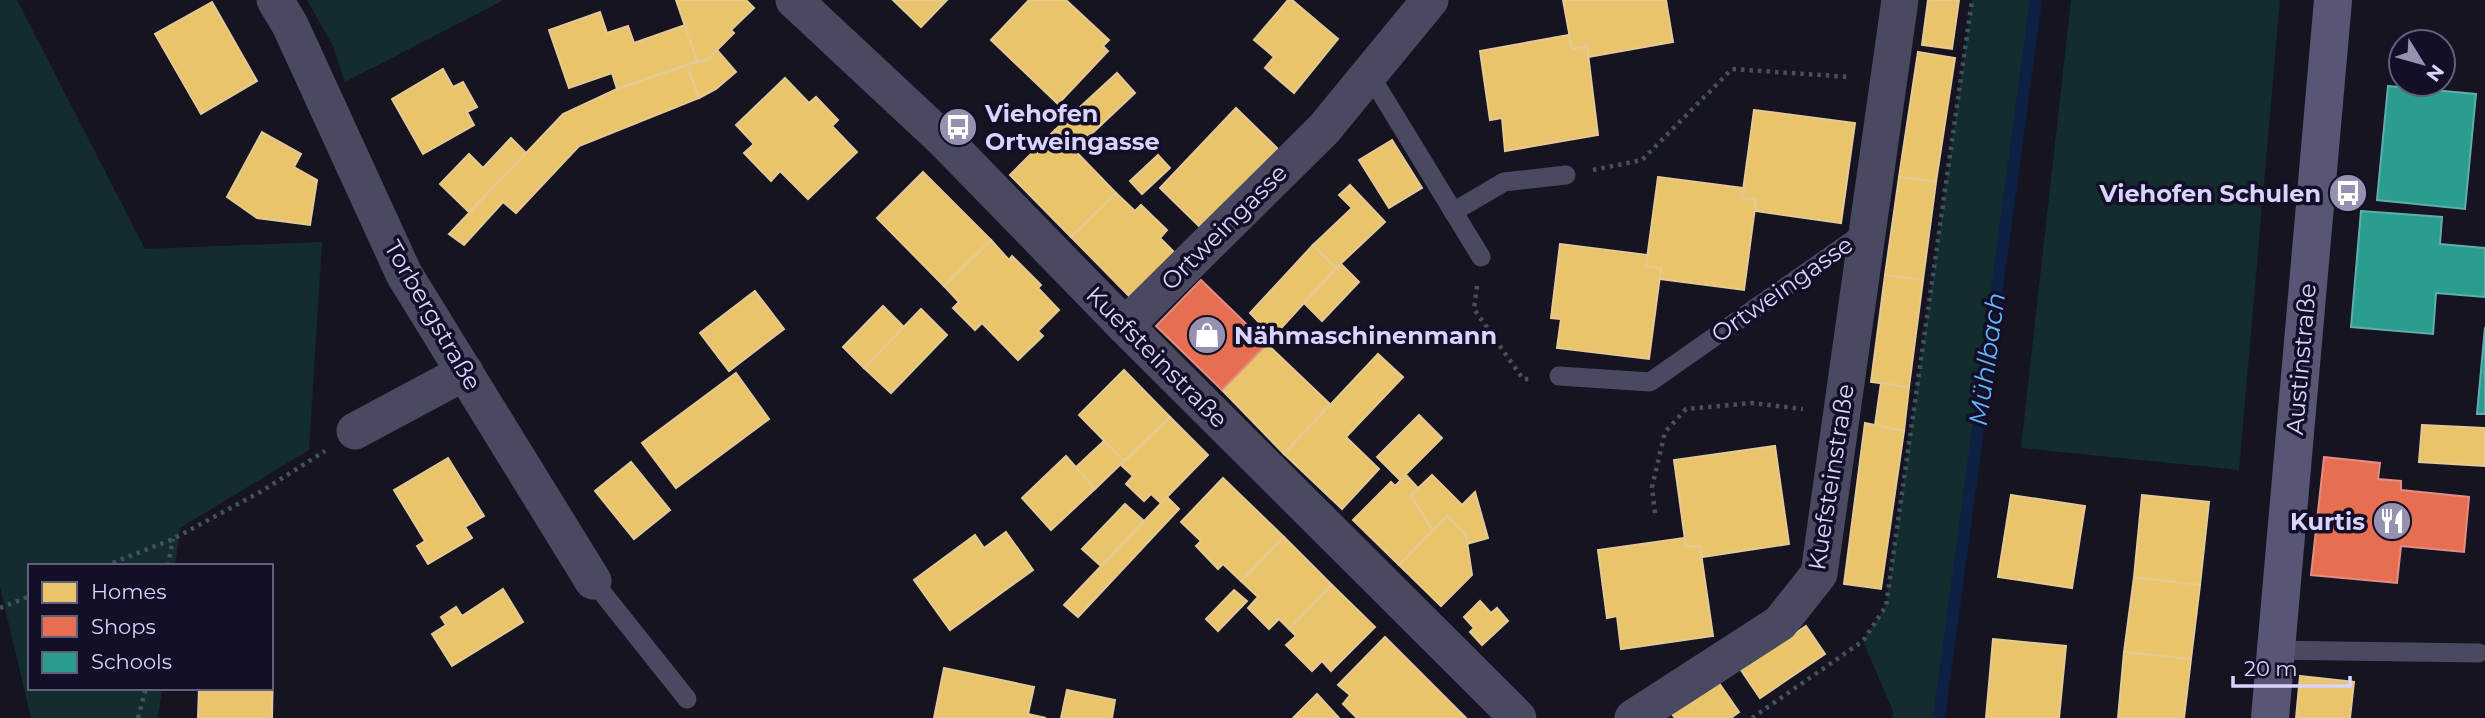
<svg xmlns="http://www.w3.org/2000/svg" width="2485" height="718" font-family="Montserrat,sans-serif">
<rect width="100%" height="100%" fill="#161421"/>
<g fill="#132c2d">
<path d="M0,0H17L145,249L322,242L309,450L180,528L175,566H30V688H162L158,718H31L0,587Z"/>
<path d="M307,0H501L502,1L345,82L333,46Z"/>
<path d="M1972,0H2030L1938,718H1892L1893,711L1863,641L1886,606Z"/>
<path d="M2071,0H2280L2239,470L2021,448Z"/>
</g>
<g fill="#e9c46a" stroke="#e4c997" stroke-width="2">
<path d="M676,0H746L754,8L731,30L734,33L708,59L697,61Z"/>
<path d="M893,0H947L921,27Z"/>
<path d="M1029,0H1066L1109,40L1103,46L1108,51L1058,104L991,40Z"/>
<path d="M1288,0H1292L1338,39L1294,93L1265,68L1274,57L1254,40Z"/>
<path d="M1563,0H1666L1673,42L1588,57L1587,46L1572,49Z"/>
<path d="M1928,0H1959L1952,49L1922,45Z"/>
<path d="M212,2L257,81L201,114L155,34Z"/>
<path d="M600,12L607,33L628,26L634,43L685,25L697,61L617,89L612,73L569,88L549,30Z"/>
<path d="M1569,35L1572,49L1587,46L1598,135L1505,151L1502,118L1490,120L1480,51Z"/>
<path d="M717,50L736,72L716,89L699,98L687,65L708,59Z"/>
<path d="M1918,52L1955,58L1936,182L1899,177Z"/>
<path d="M687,65L699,98L579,146L516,213L503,202L464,245L449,234L563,114L617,89Z"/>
<path d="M443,69L453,87L463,82L477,107L467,112L474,125L423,154L392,99Z"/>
<path d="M1117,73L1135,93L1085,140L1079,134L1068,144L1055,130Z"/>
<path d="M785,78L809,103L816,97L838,120L832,126L857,152L808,199L780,171L771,181L744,153L754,144L736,125Z"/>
<path d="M1236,108L1278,149L1201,228L1160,188Z"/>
<path d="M1754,110L1855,123L1841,223L1755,211L1756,200L1742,198Z"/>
<path d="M1055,130L1116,193L1071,237L1010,175Z"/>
<path d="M262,132L301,154L294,167L317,180L310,225L257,218L227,197Z"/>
<path d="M511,138L526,153L469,212L440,184L469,154L483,168Z"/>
<path d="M1392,140L1422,188L1389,208L1359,160Z"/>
<path d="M1158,155L1170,168L1142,194L1130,181Z"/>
<path d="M923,172L991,240L944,286L877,218Z"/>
<path d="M1658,177L1744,188L1742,198L1756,200L1744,290L1659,279L1661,268L1646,266Z"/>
<path d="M1899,177L1936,182L1923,280L1885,275Z"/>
<path d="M1350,185L1385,222L1336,268L1313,245L1352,208L1339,195Z"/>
<path d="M1116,193L1135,211L1141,205L1167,230L1160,238L1177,255L1133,300L1071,237Z"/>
<path d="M991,240L1009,260L1012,256L1041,285L1038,288L1059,310L1038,331L1043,336L1018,360L982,323L975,330L953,308L959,302L944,286Z"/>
<path d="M1560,244L1648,255L1646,266L1661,268L1649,359L1557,348L1561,319L1551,318Z"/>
<path d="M1313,245L1336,268L1273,337L1250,313Z"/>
<path d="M1341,264L1359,282L1322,321L1304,303Z"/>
<path d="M1885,275L1923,280L1909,387L1871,382Z"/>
<path d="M755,291L784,329L729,371L700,333Z"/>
<path d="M883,306L904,327L864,368L843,347Z"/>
<path d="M921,309L947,335L891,393L864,368Z"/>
<path d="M1267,344L1330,404L1284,454L1222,390Z"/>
<path d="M1378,354L1403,377L1346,437L1379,469L1342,509L1284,454Z"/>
<path d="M1124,370L1170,417L1124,461L1079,415Z"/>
<path d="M736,373L769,419L676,488L642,443Z"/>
<path d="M1881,383L1909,387L1904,431L1875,425Z"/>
<path d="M1419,415L1442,438L1400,480L1377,457Z"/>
<path d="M1170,417L1208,455L1161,503L1151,494L1144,501L1126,484L1133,476L1121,465Z"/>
<path d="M1865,423L1904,431L1881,589L1844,584Z"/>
<path d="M2422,425L2485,428V466L2419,462Z"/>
<path d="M1104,441L1124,461L1095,489L1075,468Z"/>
<path d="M1775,446L1789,544L1702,557L1700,546L1686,547L1674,460Z"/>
<path d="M1066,456L1095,489L1051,530L1022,498Z"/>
<path d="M448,458L484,516L465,527L472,538L428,564L417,546L425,541L394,490Z"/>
<path d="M631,462L670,510L634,539L595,491Z"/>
<path d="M1406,475L1419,489L1411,495L1433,531L1399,565L1353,520L1391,482L1395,486Z"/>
<path d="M1432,475L1462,505L1475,492L1488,538L1467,544L1466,535L1447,516L1433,531L1411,495Z"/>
<path d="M1223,478L1284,537L1241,581L1223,564L1218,569L1196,546L1201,541L1181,522Z"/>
<path d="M2011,495L2085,506L2072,588L1998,577Z"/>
<path d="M2142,495L2209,502L2200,585L2134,577Z"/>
<path d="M1167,497L1179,509L1078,617L1064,605Z"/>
<path d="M1125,504L1144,521L1101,566L1082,549Z"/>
<path d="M1447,516L1466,535L1472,575L1441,606L1399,565Z"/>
<path d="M1006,532L1033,570L950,630L914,580L975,535L984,548Z"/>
<path d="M1284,537L1332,585L1289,629L1279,619L1269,629L1248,608L1258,597L1241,581Z"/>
<path d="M1685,538L1686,547L1700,546L1713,636L1621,649L1617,616L1607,618L1598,550Z"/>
<path d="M2134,577L2200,585L2191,659L2124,652Z"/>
<path d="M1332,585L1375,627L1331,671L1322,661L1312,671L1286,645L1296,636L1289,629Z"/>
<path d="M503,589L523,622L452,666L432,634L446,625L441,617L456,607L462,616Z"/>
<path d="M1234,590L1247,601L1218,631L1206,619Z"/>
<path d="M1480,601L1491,613L1497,608L1508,621L1482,645L1470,632L1474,628L1464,617Z"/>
<path d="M1806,626L1825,654L1760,698L1741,670Z"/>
<path d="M1385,637L1466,718H1357L1343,704L1350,695L1338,685Z"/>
<path d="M1993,639L2066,646L2059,718H1986Z"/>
<path d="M2124,652L2191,659L2184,718H2118Z"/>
<path d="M271,667H273L272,718H198L199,688H271Z"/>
<path d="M944,668L1034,687L1028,714L1046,718H934Z"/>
<path d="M2300,676L2354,682L2350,718H2296Z"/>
<path d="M1719,683L1739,712L1731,718H1675L1672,714Z"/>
<path d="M1067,690L1115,700L1112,718H1061Z"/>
<path d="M1317,694L1339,718H1293Z"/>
</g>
<g fill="#e76f51" stroke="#e38d85" stroke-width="2">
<path d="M1201,280L1267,344L1222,390L1156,326Z"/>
<path d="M2324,457L2380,463L2378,479L2401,481V490L2469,497L2464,552L2401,546L2397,583L2311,575Z"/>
</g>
<g fill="#2a9d8f" stroke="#5eaeb1" stroke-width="2">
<path d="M2388,86L2476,94L2465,209L2377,200Z"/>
<path d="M2361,211L2442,217L2440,244L2485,248V297L2436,293L2433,334L2351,327Z"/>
<path d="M2485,327V414H2477Z"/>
</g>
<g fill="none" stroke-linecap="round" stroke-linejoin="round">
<path stroke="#0d2144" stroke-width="12" d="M1939,718L2036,0"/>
<g stroke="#44505f" stroke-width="4.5" stroke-dasharray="3.5 5" stroke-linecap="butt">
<path d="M1593,170L1642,160L1732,69L1850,77"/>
<path d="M1477,286L1474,309L1523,379H1531"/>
<path d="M1655,513L1652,487L1665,432L1686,409L1752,403L1803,409"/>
<path d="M105,566L173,539L262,491L325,451"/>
<path d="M168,566L173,539"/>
<path d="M0,608L30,596"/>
<path d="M138,718L146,688"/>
<path d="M1752,718L1863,641L1886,606L1972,0"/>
</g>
<g stroke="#4a4962" stroke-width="19">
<path d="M1370,75L1481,257"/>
<path d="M1453,212L1504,182L1566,175"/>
<path d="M1559,376L1650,382L1867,230"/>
<path d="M593,581L687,699"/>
<path d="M2276,650L2479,653"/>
</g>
<g stroke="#4a4962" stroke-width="37">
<path d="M275,0L290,25L404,274L593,581"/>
<path d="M794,0L945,141L1125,326L1518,718"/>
<path d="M1125,326L1324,129L1430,0"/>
<path d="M355,431L465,372"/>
<path d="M1633,718L1780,623L1819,574L1900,0"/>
</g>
<path stroke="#575674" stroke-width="38" d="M2270,718L2333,0"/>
</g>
<defs>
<g id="bus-disc" transform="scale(2.0125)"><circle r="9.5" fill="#9591b1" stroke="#130f26"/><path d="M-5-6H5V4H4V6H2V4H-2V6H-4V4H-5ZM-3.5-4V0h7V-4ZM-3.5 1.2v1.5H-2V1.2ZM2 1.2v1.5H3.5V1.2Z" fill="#fff"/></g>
<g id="shop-disc" transform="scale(2.0125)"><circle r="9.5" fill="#9591b1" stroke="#130f26"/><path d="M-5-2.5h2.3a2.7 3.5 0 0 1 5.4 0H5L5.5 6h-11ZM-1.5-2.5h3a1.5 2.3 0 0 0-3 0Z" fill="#fff"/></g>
<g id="restaurant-disc" transform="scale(2.0125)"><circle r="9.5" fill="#9591b1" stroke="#130f26"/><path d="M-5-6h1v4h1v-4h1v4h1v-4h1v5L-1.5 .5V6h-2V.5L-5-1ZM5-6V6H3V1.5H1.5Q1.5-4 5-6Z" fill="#fff"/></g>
</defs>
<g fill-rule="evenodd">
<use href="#bus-disc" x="958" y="127"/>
<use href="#bus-disc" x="2348" y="193"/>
<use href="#shop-disc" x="1207" y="335"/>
<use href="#restaurant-disc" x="2392" y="521"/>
</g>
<g text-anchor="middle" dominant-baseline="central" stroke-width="7" stroke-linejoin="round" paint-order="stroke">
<g font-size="24" font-weight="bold" fill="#d9d4ff" stroke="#130f26" text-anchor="start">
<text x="985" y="113">Viehofen<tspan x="985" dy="28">Ortweingasse</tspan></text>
<text x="2321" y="193" text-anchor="end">Viehofen Schulen</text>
<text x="1234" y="335">Nähmaschinenmann</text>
<text x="2365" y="521" text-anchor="end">Kurtis</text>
</g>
<g font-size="24" fill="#d9d4ff" stroke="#130f26">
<text transform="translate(1224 227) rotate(-45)">Ortweingasse</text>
<text transform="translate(1782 289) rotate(-35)">Ortweingasse</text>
<text transform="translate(433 315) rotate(60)">Torbergstraße</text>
<text transform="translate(1157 357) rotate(45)">Kuefsteinstraße</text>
<text transform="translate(2301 359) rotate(-85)">Austinstraße</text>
<text transform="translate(1831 477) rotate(-81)">Kuefsteinstraße</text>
</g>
<g font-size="26" font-style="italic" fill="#62b6ff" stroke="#130f26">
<text transform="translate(1987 359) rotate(-82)">Mühlbach</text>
</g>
</g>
<rect x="28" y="564" width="245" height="126" fill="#130f26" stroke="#625e7d" stroke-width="2"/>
<rect x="42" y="582" width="35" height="21" fill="#e9c46a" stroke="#625e7d" stroke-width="2"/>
<text x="91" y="599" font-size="21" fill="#d9d4ff">Homes</text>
<rect x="42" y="616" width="35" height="21" fill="#e76f51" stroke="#625e7d" stroke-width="2"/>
<text x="91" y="634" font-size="21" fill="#d9d4ff">Shops</text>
<rect x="42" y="652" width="35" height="21" fill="#2a9d8f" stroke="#625e7d" stroke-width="2"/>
<text x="91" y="669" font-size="21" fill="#d9d4ff">Schools</text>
<g transform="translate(2422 63) rotate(127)"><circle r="33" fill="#130f26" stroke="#625e7d" stroke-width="2"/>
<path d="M0-5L12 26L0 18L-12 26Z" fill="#9591b1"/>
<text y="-10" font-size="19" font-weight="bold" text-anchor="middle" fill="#d9d4ff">N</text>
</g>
<path d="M2233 676v10h117v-10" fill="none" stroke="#d9d4ff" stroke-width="3.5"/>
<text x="2244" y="676" font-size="21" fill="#d9d4ff" stroke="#130f26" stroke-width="5" paint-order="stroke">20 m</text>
</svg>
